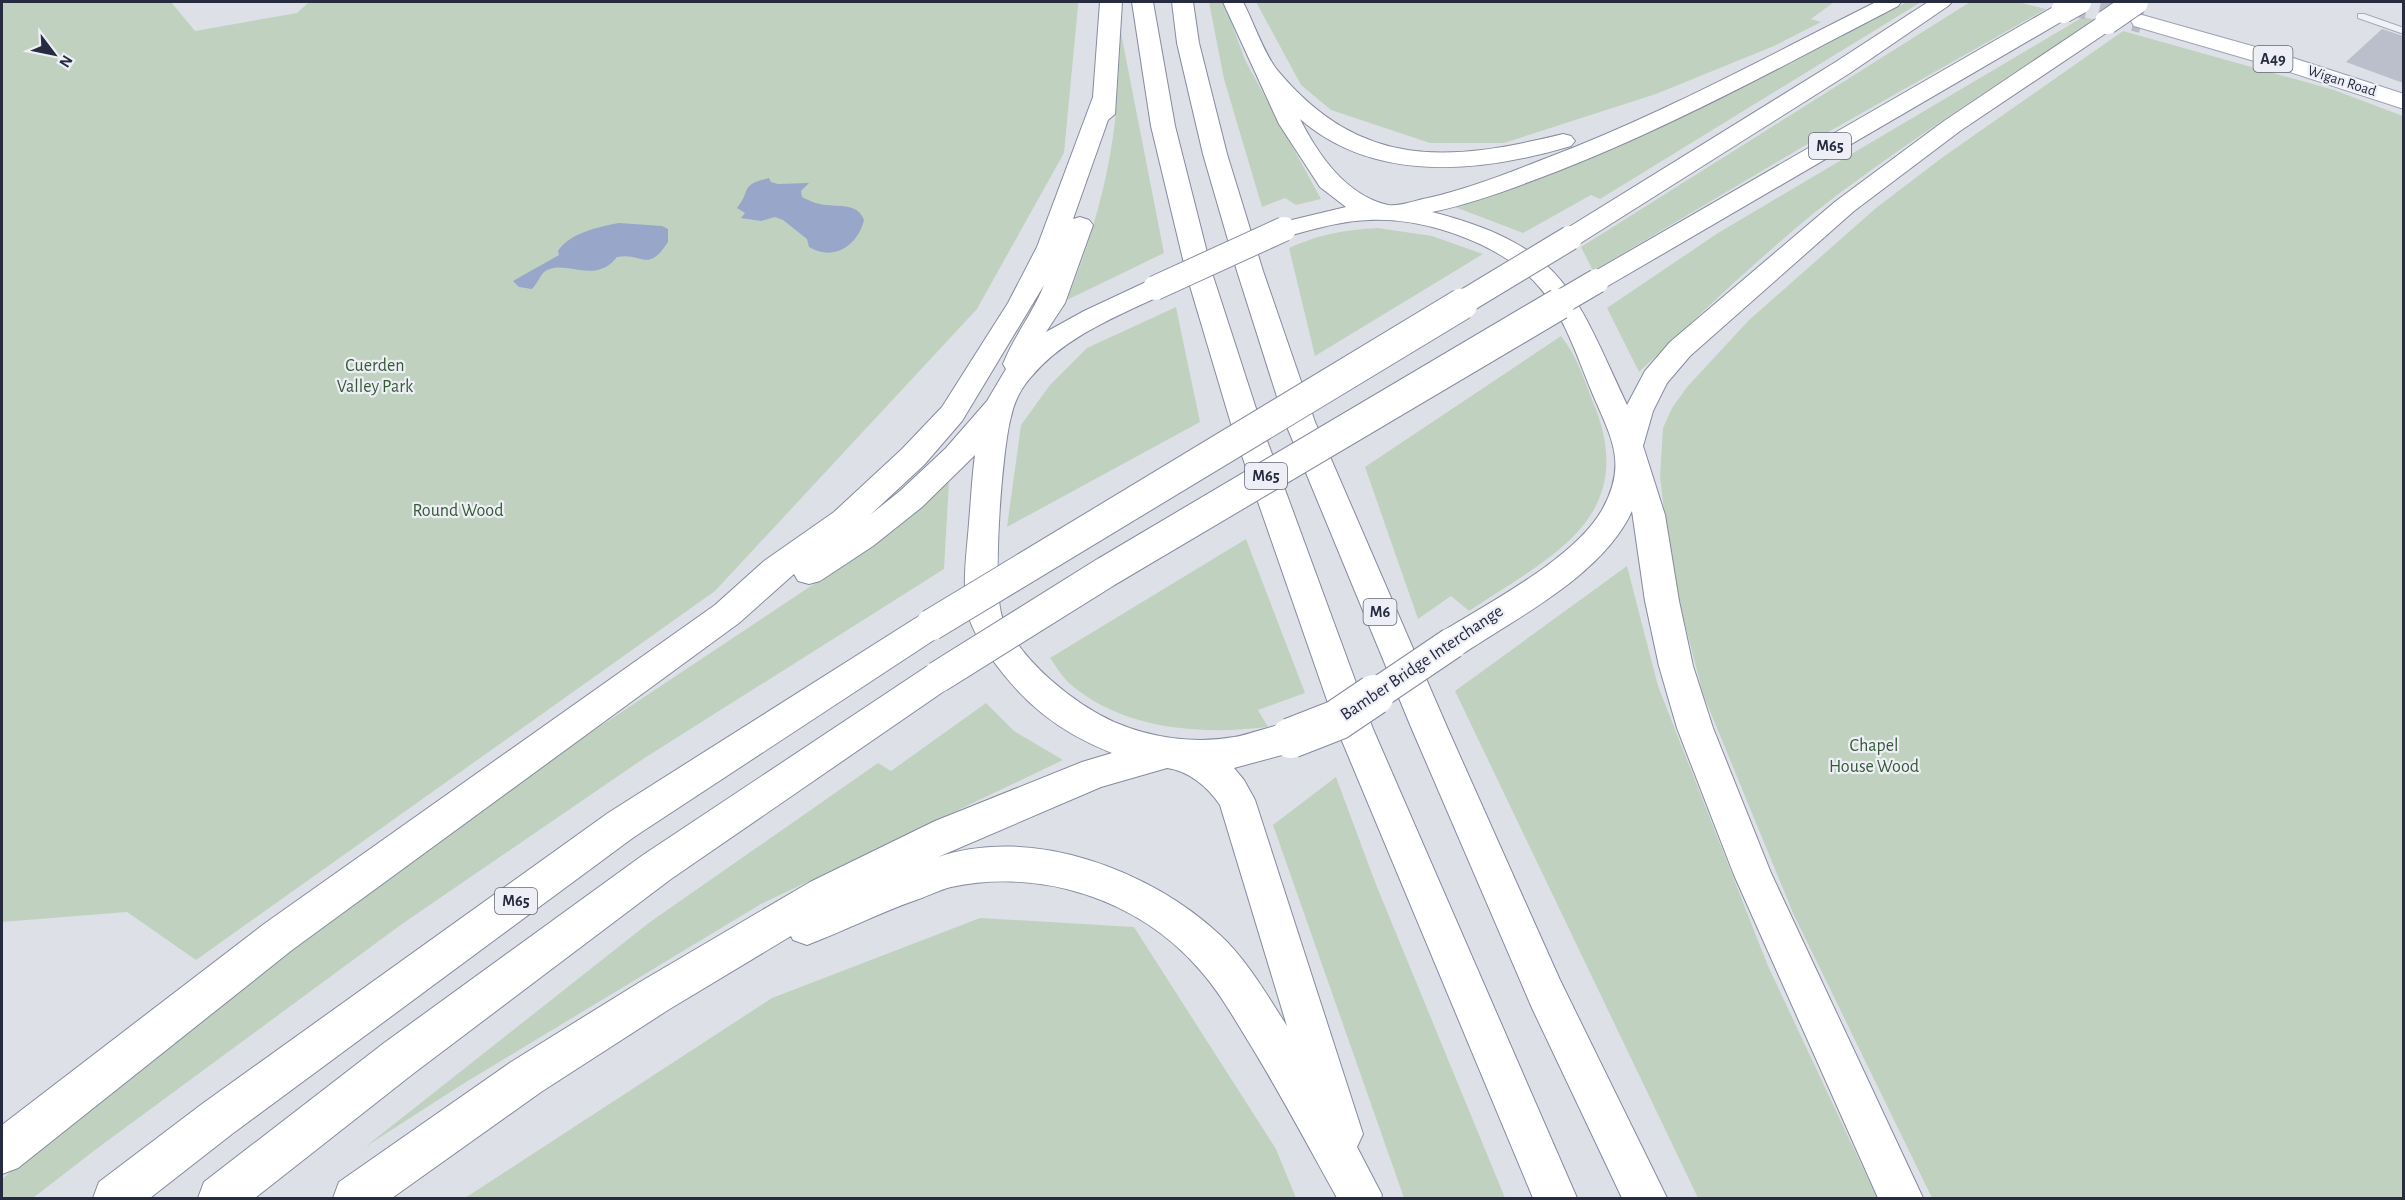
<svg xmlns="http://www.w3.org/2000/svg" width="2405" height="1200" font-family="'Alegreya Sans',sans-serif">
<rect width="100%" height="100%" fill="#dee0e8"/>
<g fill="#c0d2bf">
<path d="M2,2H171L195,31L297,13L309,2H1078V6L1064,153L977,309L715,591L196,960L127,912L2,922Z"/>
<path d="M1209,2H1224L1245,60L1321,199L1296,205L1285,198L1262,207L1224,79Z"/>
<path d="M1256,2H1834L1811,19L1821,22L1774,46L1656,94L1504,143H1430L1331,110L1301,85Z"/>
<path d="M1907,2H1921L1600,199L1591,195L1523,233L1455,207L1556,172L1699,108Z"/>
<path d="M1970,2H2018L2046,9L1816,139L1593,271L1581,247Z"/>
<path d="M2083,17L2096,20C2000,82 1904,143 1814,213C1753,263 1696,318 1639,372L1607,308L1718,233Z"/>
<path d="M2123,31L2334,90L2403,116V1198H1932L1793,913L1703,694L1671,570L1660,476L1663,428L1672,408L1687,387L1749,320L1876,208L1943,157Z"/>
<path d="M1121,33L1164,253L1067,300C1090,243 1108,183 1115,121C1118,92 1119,62 1121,33Z"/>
<path d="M1378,228L1432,236L1483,254L1315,356L1289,248C1320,234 1344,230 1378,228Z"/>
<path d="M1176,307L1200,422L1007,527L1021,425L1050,385L1087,348Z"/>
<path d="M1561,336C1577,356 1584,379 1593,402C1641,518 1551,556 1469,611L1451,596L1418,619L1365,467Z"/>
<path d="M949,482L944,569L643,759L402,924L95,1150L33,1198H2V1179L78,1115L307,937L587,735L895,530Z"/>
<path d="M1246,539L1305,693L1258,710L1268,727C1200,735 1124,730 1070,684C1062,677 1056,666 1050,658Z"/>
<path d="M1627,566L1658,686L1768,966L1877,1198H1698L1455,691Z"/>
<path d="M986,703L1014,731L1063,760L761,904L466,1082L365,1147L650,922L878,763L891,771Z"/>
<path d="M1336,777L1375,882L1505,1198H1404L1273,825Z"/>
<path d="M980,918L1134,927L1276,1149L1296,1198H465L772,998Z"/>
</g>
<g fill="#98a6c9">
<path d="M769,178L771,182L778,184L809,183L801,191L802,197C808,200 814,203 820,204C836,208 857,201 864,220C858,245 834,262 809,247L807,239L783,220L775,217L761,221L741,218L745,213L737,208C752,190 738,186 769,178Z"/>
<path d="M619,223L662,226L668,229V242C647,274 643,252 617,257C594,287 562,256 543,273C539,278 537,284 532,289L519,287L513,281L559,255L558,251C570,233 598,227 619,223Z"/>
</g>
<path fill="#bbbecb" d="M2382,29L2403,36V83L2346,62Z"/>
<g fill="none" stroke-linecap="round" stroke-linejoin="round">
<path stroke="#b9bcc6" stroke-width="24" stroke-dasharray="24 12" stroke-linecap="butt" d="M2064,2L2142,21"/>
<g stroke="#a7aab5" stroke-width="2">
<path id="lane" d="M2358,14H2364L2404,28V34L2358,18Z"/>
</g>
<g stroke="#9da2b4" stroke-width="2">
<path id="primary" d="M2142,15L2284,55L2404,94V109L2268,65L2134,26L2131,21L2134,16Z"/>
</g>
<g stroke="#858a9f" stroke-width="2">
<g id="highway">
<path d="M1100,2H1122L1115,114L1108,120L1073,219L1080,217L1089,220L1093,225L1065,303L1046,332L1084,311L1146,282L1155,280L1164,282L1168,288L1164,294C1118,316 1065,336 1031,377C1021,388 1014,402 1011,417C1002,449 991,592 1003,619C1022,662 1073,703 1114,722C1151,738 1194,744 1234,737C1249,735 1278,723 1291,723C1295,723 1300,726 1304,727L1309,738L1304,749L1234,768L1244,780L1255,800L1363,1134L1357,1147L1382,1195L1381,1198H1337C1307,1144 1278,1089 1245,1036C1231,1013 1217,989 1199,969C1138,899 1041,868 951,887C939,890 928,896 916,900C879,913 844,931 807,945L793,940L791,936L668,1010L541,1092L392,1198H333L339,1182L511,1062L640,982L810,882L935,821L1082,762L1112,753C1057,731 1023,703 989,655C980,642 970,626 967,610C962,582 967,551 969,523C971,500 972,477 975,455L922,507L873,546L820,581L809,584L798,581L794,574L739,623L292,950L18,1168L2,1174V1125L264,924L715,605L764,561L834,512L902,449L942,407L1008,303L1037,247L1093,97ZM1044,285C1033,313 1014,336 1003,364L1006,369L987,401L946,448L900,491L870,515L924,465L962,421ZM1167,768C1189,771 1208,787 1220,805L1287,1026C1267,995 1247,960 1220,935C1151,870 1031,825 938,857L1101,787Z"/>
<path d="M1132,2H1153L1175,126L1213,276L1262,427L1373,729L1577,1198H1533L1337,729L1232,427L1187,276L1151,126Z"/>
<path d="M1172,2H1193L1199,43L1227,154L1263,271L1315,422L1447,727L1560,980L1667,1198H1622L1532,1008L1411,727L1285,422L1237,271L1203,154L1177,43Z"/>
<path d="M1223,2H1243C1253,21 1265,56 1278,71C1361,170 1449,162 1563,134L1571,136L1575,141L1571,146C1483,172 1376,185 1300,119C1318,155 1347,196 1388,205C1399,207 1416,200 1428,198C1468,189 1506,174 1544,159C1659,116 1766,57 1876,2H1901L1898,6C1786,64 1676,125 1558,171C1516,187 1475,203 1432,212C1564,246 1574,291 1627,405L1645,371L1670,342L1836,201L1944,121L2099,17L2107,16L2115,17L2118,22L2115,27L1960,131L1854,211L1690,356L1667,383L1653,411L1643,446L1665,515L1679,601L1693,666L1713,728L1771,873L1923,1198H1878L1734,875L1677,728L1659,666L1645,601L1632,511C1603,574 1520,616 1464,653L1452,656L1440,653L1435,643L1440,633C1488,603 1574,559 1602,510C1629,462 1610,436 1591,390C1577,356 1565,318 1541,289C1504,244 1425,217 1369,220C1339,221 1312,230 1284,237L1275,234L1271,229L1275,224L1346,207L1320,187L1279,124Z"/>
<path d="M1928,2H1952L1948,6L1850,73L1579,244L1570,246L1561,244L1557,238L1561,232L1834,63Z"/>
<path d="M2063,5L2071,6L2074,11L2071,16L1606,287L1597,289L1588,287L1584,281L1588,275L2055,6Z"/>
<path d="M931,612L943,616L948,625L943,634L634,837L232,1134L150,1198H93L99,1182L202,1104L608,813L919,616Z"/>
<path d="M938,663L950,667L955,677L950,687L671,879L414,1073L255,1198H198L204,1182L384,1043L643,855L926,667Z"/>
</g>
</g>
<use href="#lane" fill="#f1f2f6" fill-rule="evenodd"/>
<use href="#primary" fill="#fff" fill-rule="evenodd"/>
<use href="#highway" fill="#fff" fill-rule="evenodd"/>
<g stroke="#858a9f" stroke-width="26" stroke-linecap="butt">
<g id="highway-bridge-far2">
<path d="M2063,11L2079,2"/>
<path d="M2107,22L2136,2"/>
<path d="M1155,288L1284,229"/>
<path d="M1459,305L1570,238"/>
<path d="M1556,305L1597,281"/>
</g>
</g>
<g stroke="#858a9f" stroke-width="33" stroke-linecap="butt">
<g id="highway-bridge-far1">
<path d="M931,625L1462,304"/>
<path d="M938,677L1106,572L1559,304"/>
<path d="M1372,697L1452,643"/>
</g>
</g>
<g stroke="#858a9f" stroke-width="42" stroke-linecap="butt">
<path id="highway-bridge" d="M1291,738L1337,720L1374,695"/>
</g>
<use href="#highway-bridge-far2" stroke="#fff" stroke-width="24"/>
<use href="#highway-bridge-far1" stroke="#fff" stroke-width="31"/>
<use href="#highway-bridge" stroke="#fff" stroke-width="40"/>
</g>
<g text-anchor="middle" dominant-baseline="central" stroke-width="4.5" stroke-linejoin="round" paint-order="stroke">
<g font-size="15" fill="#272b3f" stroke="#eeeff6">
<text transform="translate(2342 81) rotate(18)">Wigan Road</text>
</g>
<g fill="#eeeff6" stroke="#636676" stroke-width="1.5">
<rect x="2253.5" y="46" width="39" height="26" rx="4.5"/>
<rect x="1809" y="133" width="42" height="26" rx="4.5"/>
<rect x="1245" y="463" width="42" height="26" rx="4.5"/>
<rect x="1363.5" y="599" width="33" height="26" rx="4.5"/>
<rect x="495" y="888" width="42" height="26" rx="4.5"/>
</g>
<g font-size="16" font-weight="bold" fill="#272b3f">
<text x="2273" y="59">A49</text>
<text x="1830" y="146">M65</text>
<text x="1266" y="476">M65</text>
<text x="1380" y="612">M6</text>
<text x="516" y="901">M65</text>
</g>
<g font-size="18" fill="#345b35" stroke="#eeeff6">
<text x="375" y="366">Cuerden<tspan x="375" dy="21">Valley Park</tspan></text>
<text x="458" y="511">Round Wood</text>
<text x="1874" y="746">Chapel<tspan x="1874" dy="21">House Wood</tspan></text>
</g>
<g font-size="18" fill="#272b3f" stroke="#eeeff6">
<text transform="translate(1422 663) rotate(-34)">Bamber Bridge Interchange</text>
</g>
</g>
<rect width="2405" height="1200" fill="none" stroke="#272b3f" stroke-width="6"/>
<g transform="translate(54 54) rotate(122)" stroke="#eeeff6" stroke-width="4.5" paint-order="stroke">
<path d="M0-4.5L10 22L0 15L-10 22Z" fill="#272b3f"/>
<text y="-9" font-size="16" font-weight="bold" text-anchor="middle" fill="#272b3f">N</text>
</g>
</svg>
